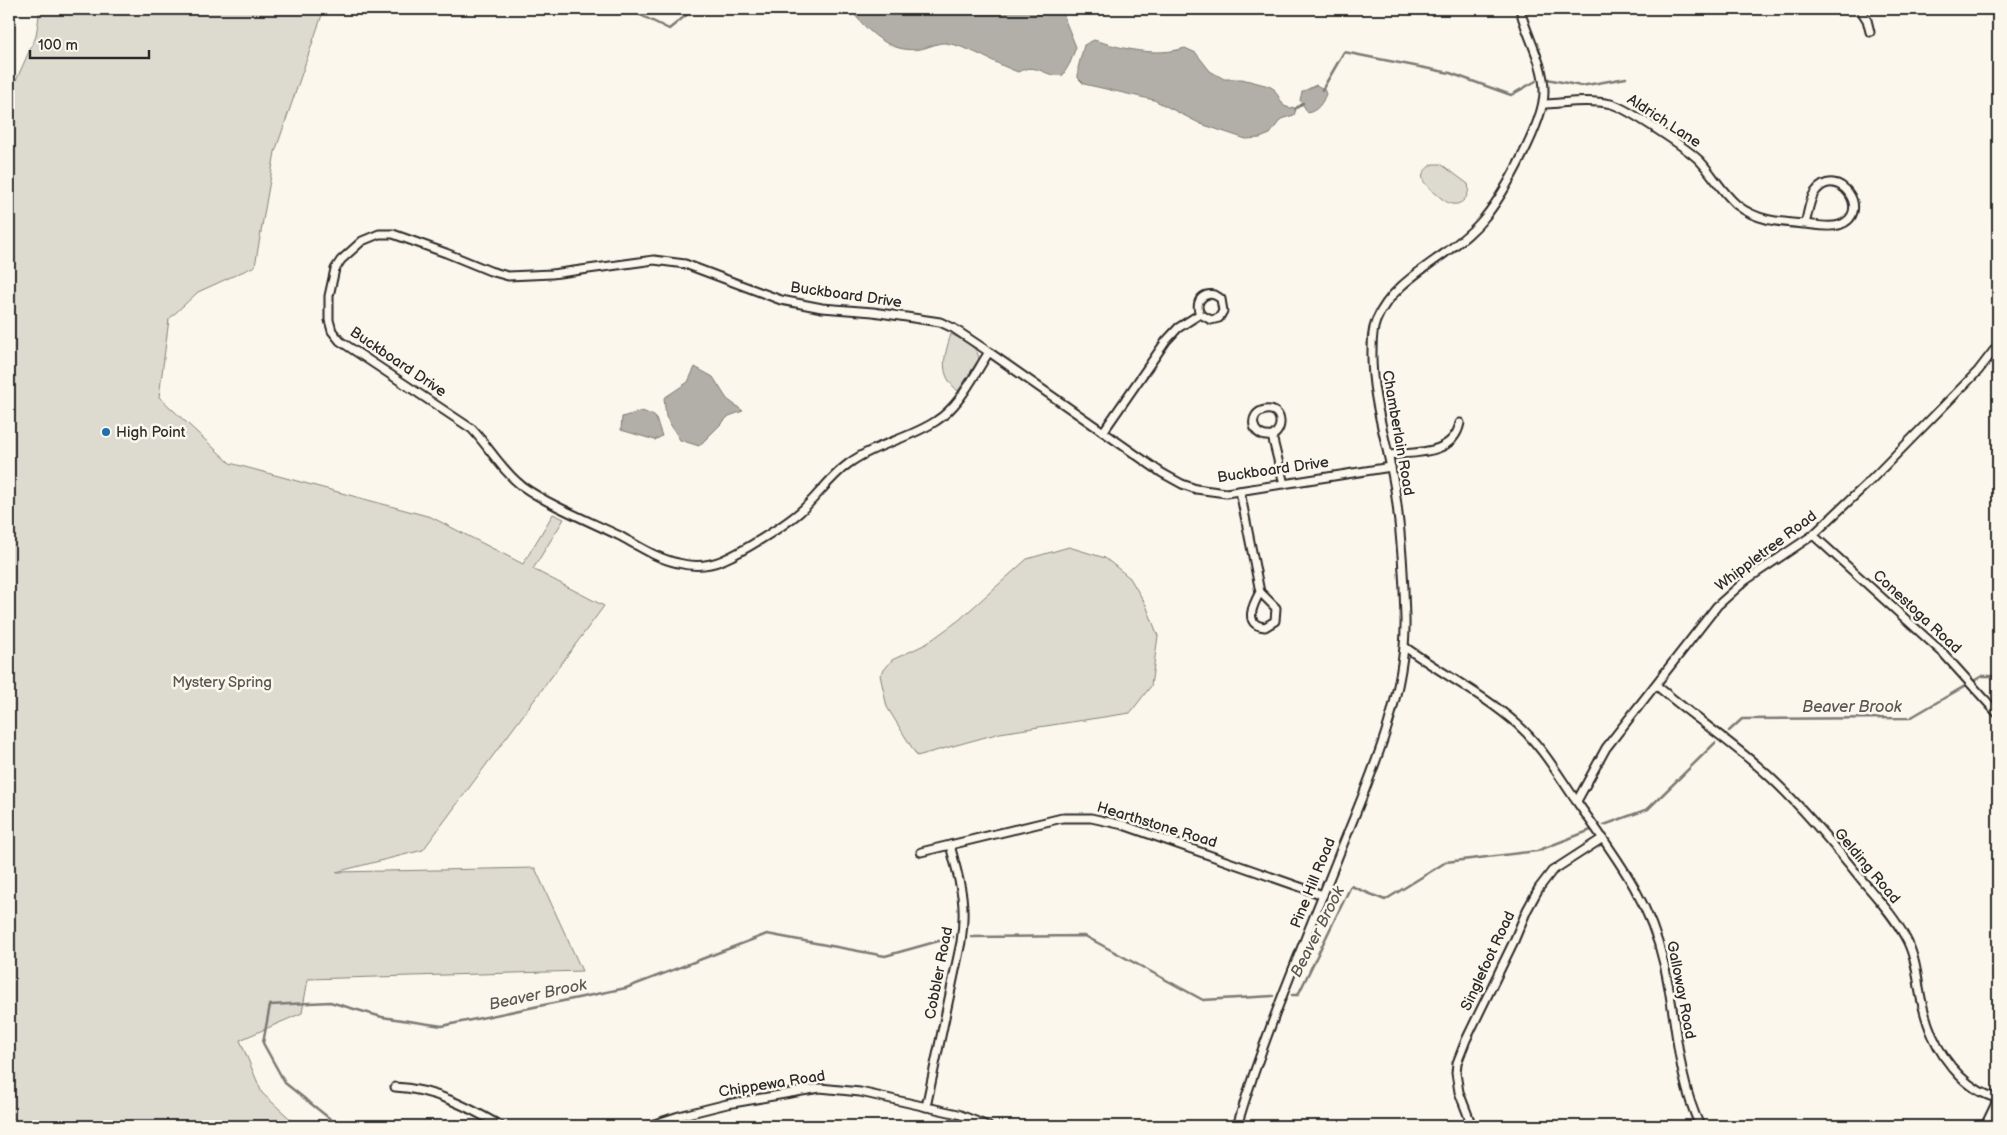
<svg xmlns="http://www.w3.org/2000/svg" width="2007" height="1135" font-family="'Balsamiq Sans',sans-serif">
<rect width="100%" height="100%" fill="#fbf7ec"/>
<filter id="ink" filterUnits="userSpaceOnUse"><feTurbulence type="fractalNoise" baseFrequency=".02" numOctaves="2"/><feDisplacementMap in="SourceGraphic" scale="10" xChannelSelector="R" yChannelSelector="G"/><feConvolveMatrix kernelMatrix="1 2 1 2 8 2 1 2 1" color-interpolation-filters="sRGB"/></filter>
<g filter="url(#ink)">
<g fill="#dddad0" stroke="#84827e">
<path d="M40,9H324L275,152L255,266L198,292L169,319L159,397L230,463L431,517L523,564L553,514L564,519L533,569L604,606L423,850L336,872L535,868L582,971L308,979L302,1013L240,1040L262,1093L298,1126H9V96L36,36Z"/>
<path d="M1433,164H1441L1468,184C1471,194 1463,206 1452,204C1446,203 1440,197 1435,193C1423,183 1415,175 1433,164Z"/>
<path d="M951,334C961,340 979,346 979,360L958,391C938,374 944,357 951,334Z"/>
<path d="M1069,547L1105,558L1130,578L1146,605L1158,636L1151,686L1130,713L1000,733L917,756L887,707L880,675L892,660L926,644L959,620L1027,559Z"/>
</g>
<g fill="#b1afa7" stroke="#7b7a75">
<path d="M850,9H1063L1065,20L1076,47L1070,63L1063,75C1046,79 1038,61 1018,72C995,64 971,47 946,43C938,42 928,48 920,49C890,54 867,31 850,9Z"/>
<path d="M1094,40C1123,49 1156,57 1185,48L1196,53L1210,71L1224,79H1242L1269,86L1274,89L1284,106L1290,108L1293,107L1296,110L1294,115L1281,119L1270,134L1260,138L1246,139L1201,124L1154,100L1084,84L1078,78V68L1084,45Z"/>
<path d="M1316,85L1324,89L1326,94C1322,104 1318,110 1308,113L1300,100L1302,92Z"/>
<path d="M695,367L713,377L727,399L743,411L729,416L699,446L680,440L666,417L664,398L688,382Z"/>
<path d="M642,411L655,416L662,436L655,440L621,430L622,417Z"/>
</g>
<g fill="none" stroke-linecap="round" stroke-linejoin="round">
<g stroke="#7b7a75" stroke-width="2.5">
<path d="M628,9L669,29L694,9"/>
<path d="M1547,79L1581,86L1626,78"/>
<path d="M1322,90L1344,52L1450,73L1511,95L1536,81"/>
<path d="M1295,109L1303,103"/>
<path d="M1729,731L1742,719L1910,718L1982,676H1998"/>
<path d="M1604,825L1648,809L1715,743"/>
<path d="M971,937L1085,936L1203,1000L1273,996"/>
<path d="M1292,995H1298L1351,886L1385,900L1446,862L1537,851L1591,830"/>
<path d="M339,1126L285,1083L263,1043L270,1005L330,1002L382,1017L442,1026L626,988L767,934L885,956L953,937"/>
</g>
<g stroke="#2b2b2b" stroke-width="11">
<g id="street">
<path d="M1860,9L1867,20L1870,32"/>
<path d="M1543,104C1565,103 1589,99 1611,104C1627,108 1688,149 1700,161C1713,175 1722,192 1737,205C1757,221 1780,222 1805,224C1815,225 1829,228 1839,225C1874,214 1838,162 1815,192C1809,200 1808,214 1805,224"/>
<path d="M989,352L953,328L940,322L873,312L822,308L781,300L685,264L654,260L552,274L508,276L490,271L446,253L393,234H379L362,241L341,260L335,269L329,296V320L332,331L340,341L472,429C489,447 502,471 522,486C549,505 589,521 620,536C638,546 658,559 678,563C693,567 709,566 723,560C742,552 784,526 800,512C817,497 830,477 848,464C875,444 909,439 936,421C960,406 974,375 989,352L1162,473L1182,484L1196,489L1226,493L1391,467"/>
<path d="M1103,432L1166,341L1178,328L1200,314L1211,320L1219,318L1223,311L1221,299C1208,288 1193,299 1200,314"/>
<path d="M1272,436C1251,439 1247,413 1265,410C1282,407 1285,429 1272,436L1284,484"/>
<path d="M1389,455C1415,452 1453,456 1460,423"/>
<path d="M1240,491L1260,592L1276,608L1275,621L1265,627C1242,625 1254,603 1260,592"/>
<path d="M1813,535L1943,653L1998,714"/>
<path d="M1405,647C1442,674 1483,694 1517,724C1542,746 1558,775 1577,802C1615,856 1649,898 1664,964C1677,1018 1676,1075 1700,1126"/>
<path d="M1656,685C1693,717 1735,744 1771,778C1804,809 1834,845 1862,880C1877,898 1894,916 1905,937C1914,952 1917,971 1919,988C1925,1022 1935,1051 1960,1076C1971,1087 1982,1095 1998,1098"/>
<path d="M1577,801L1606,748L1717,606L1746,580L1813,535L1870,481L1978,371L1998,345"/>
<path d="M921,852L1062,818H1091L1123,825L1323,895"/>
<path d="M395,1087C434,1089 468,1107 501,1126"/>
<path d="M926,1107L961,942C967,902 960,883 950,845"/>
<path d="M648,1126L679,1116L727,1104L820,1088L860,1092L958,1114L988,1126"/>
<path d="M1237,1126C1265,1032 1304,943 1340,852C1369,780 1407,696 1405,618C1404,575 1401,532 1395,490C1388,443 1371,399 1372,351C1372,341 1372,331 1376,321C1389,289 1422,270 1449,250C1462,240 1475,230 1485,217C1504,194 1545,120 1544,91C1544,63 1526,35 1520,9"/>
<path d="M1472,1126L1459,1092L1456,1073L1457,1063L1466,1040L1514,941L1527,910L1539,888L1552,871L1603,838"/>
<path d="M1985,1126L1998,1099"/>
</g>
</g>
<use href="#street" stroke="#fbf7ec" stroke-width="7"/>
</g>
</g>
<circle fill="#1f6fb2" stroke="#fbf7ec" stroke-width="2" cx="106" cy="432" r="5"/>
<g text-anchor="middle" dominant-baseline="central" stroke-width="5" stroke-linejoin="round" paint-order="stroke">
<g font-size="15" fill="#2b2b2b" stroke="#fbf7ec">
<text transform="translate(1664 121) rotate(33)">Aldrich Lane</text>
<text transform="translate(846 295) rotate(8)">Buckboard Drive</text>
<text transform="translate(398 362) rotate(34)">Buckboard Drive</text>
<text transform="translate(1398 433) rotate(80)">Chamberlain Road</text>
<text transform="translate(1273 470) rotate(-8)">Buckboard Drive</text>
<text transform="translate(1766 551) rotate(-37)">Whippletree Road</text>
<text transform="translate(1917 612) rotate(43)">Conestoga Road</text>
<text transform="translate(1157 825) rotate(17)">Hearthstone Road</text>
<text transform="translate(1867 866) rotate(50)">Gelding Road</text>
<text transform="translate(1313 883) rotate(-68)">Pine Hill Road</text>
<text transform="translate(1488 961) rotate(-65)">Singlefoot Road</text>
<text transform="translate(939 973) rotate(-79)">Cobbler Road</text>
<text transform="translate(1681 990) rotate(79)">Galloway Road</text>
<text transform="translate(772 1084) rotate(-9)">Chippewa Road</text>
</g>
<g font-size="15" fill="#2b2b2b" stroke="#fbf7ec" text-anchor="start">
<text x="116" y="432">High Point</text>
</g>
<g font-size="15" fill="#585754" stroke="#fbf7ec">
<text x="222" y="682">Mystery Spring</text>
</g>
<g font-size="16" font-style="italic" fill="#5a5956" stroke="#fbf7ec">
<text x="1852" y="707">Beaver Brook</text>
<text transform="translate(1318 932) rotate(-63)">Beaver Brook</text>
<text transform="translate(538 995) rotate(-12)">Beaver Brook</text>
</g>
</g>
<rect width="2007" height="1135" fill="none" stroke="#fbf7ec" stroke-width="30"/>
<rect x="15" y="15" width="1977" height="1105" fill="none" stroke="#2b2b2b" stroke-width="2" filter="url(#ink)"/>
<path d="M30 50v8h119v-8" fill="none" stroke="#2b2b2b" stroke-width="2.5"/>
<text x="38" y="50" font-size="15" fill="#2b2b2b" stroke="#fbf7ec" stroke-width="4" paint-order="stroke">100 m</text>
</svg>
